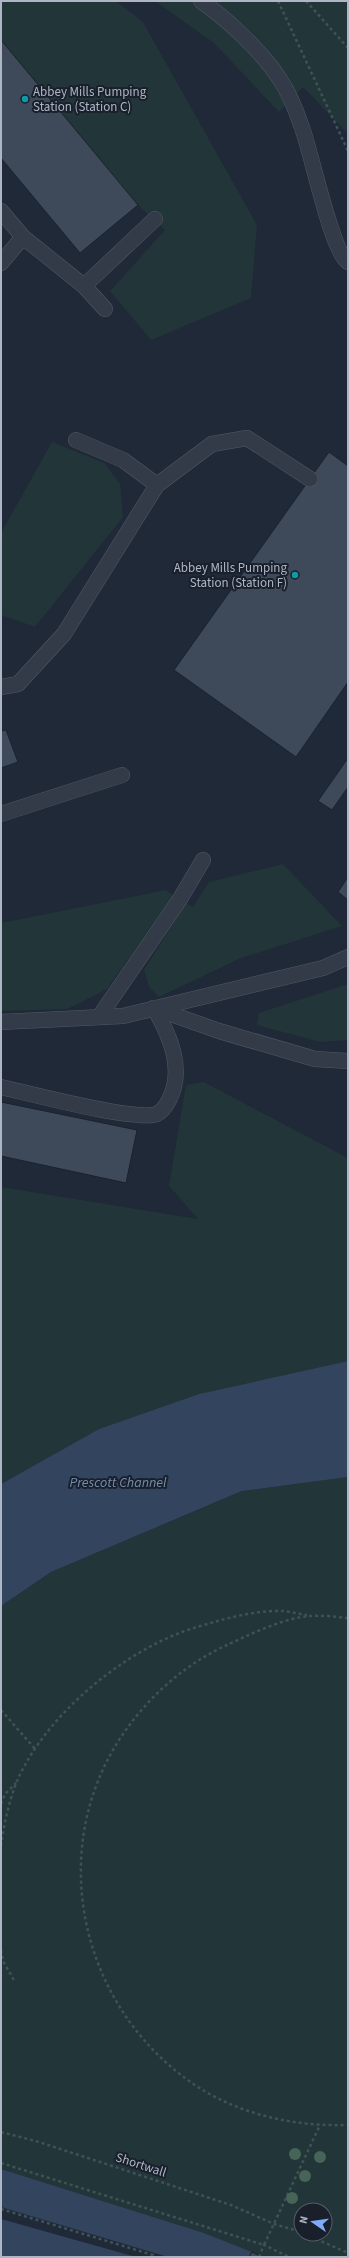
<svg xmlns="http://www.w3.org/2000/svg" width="349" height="2258" font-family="'Source Sans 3',sans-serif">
<rect width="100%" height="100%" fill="#202937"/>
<g fill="#223538" fill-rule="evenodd">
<path d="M1,1H116L143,22L257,225L251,298L151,340L110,291L165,230L138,205L1,40Z"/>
<path d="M155,1H348V134L303,87L279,112L214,43Z"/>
<path d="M52,442L104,463L120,484L123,517L35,627L1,615V533Z"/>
<path d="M283,864L342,926L241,958L159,997L149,987L144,970L186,903L193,907L209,882Z"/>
<path d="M166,890L173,895L107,989L67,1009L1,1011V923Z"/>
<path d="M348,984V1040L320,1042L257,1025L259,1013Z"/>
<path d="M204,1082L348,1158V1361L199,1394L99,1429L1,1484V1187L198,1219L169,1186L186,1085Z"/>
<path d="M348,1477V2257H262L204,2233L1,2169V1606L51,1572L243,1491ZM301,2210H325V2234H301Z"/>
</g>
<g fill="#33445f">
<path d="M348,1361V1477L242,1491L51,1572L1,1606V1484L99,1429L199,1394Z"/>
<path d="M1,2169L204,2233L252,2252L249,2257H1Z"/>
</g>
<path fill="#202937" d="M1,2207L168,2257H136L1,2219Z"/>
<g fill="#3e495a" stroke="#1b222e">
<path d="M1,40L138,205L80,253L1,158Z"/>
<path d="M329,452L348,466V682L296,757L174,670Z"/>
<path d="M6,730L18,762L1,768V731Z"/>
<path d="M348,758V787L332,810L318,801Z"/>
<path d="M348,877V900L338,892Z"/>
<path d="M1,1102L137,1130L126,1183L1,1156Z"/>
<path d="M252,2252L262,2257H249Z"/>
</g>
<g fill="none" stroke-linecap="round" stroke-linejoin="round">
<g stroke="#515966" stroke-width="16">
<g id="service">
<path d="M201,1C225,17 263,53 279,78C288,91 296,110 301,125C311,149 331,252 348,262"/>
<path d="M1,211L23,237L84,286L105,309"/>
<path d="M1,263L23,237"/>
<path d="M84,286L155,219"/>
<path d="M76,440L123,460L157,485"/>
<path d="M1,687L18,684L64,634L157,485L212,444L247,438L310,479"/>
<path d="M1,814L122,775"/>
<path d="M154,1008L219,1031L315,1059L348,1061"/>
<path d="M99,1017L180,899L203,860"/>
<path d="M1,1022L123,1016L323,968L348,957"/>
<path d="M1,1087C28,1093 136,1122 157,1114C162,1111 166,1106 169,1100C185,1069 170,1036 154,1008"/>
</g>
</g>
<g stroke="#3f5256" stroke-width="2.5" stroke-dasharray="3 3" stroke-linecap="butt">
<path d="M278,1L348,151"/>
<path d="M306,1L348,48"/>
<path d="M348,1618C336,1617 323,1615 311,1616C286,1617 248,1635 225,1646C186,1664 153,1693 128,1727C47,1837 74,1992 181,2075C228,2112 289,2127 348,2125"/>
<path d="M1,1710L36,1750"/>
<path d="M1,1804L5,1794L16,1783"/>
<path d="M1,1846C4,1824 9,1801 17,1781C45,1717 118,1656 182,1632C193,1628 204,1625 214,1622C235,1616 261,1610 283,1611C291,1612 299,1614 307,1615"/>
<path d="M1,1950L3,1961L15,1982"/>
<path d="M1,2132L39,2142L231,2205L274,2224L301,2232"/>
<path d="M1,2163L264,2245L320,2125"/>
<path d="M1,2209L153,2255L152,2257"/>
<path d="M305,2234L348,2253"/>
<path d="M259,2257L264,2245L289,2257"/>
</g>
<use href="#service" stroke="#333b48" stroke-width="15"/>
</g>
<g fill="#466457">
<circle cx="295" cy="2154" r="6"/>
<circle cx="320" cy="2157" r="6"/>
<circle cx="305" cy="2176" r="6"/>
<circle cx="292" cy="2198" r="6"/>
</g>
<g fill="#0f9aa8" stroke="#19202c" stroke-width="1.5">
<circle cx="25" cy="99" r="4"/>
<circle cx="295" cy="575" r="4"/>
</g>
<g text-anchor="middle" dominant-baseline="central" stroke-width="4" stroke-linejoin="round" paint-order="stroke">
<g font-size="13" fill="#aeb6c5" stroke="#19202c" text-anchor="start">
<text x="33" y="92">Abbey Mills Pumping<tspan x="33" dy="15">Station (Station C)</tspan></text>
<text x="287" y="568" text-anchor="end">Abbey Mills Pumping<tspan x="287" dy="15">Station (Station F)</tspan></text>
</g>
<g font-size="13" fill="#aeb6c5" stroke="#19202c">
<text transform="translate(141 2165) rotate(18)">Shortwall</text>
</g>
<g font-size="14" font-style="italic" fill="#758cad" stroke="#19202c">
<text x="118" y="1483">Prescott Channel</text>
</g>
</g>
<rect width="349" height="2258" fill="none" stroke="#aeb6c5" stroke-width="4"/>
<g transform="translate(313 2222) rotate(283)"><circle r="19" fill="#19202c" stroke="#555c69"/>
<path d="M0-3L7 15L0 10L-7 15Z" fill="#7faaf8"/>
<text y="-6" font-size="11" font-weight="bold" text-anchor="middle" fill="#aeb6c5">N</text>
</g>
</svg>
